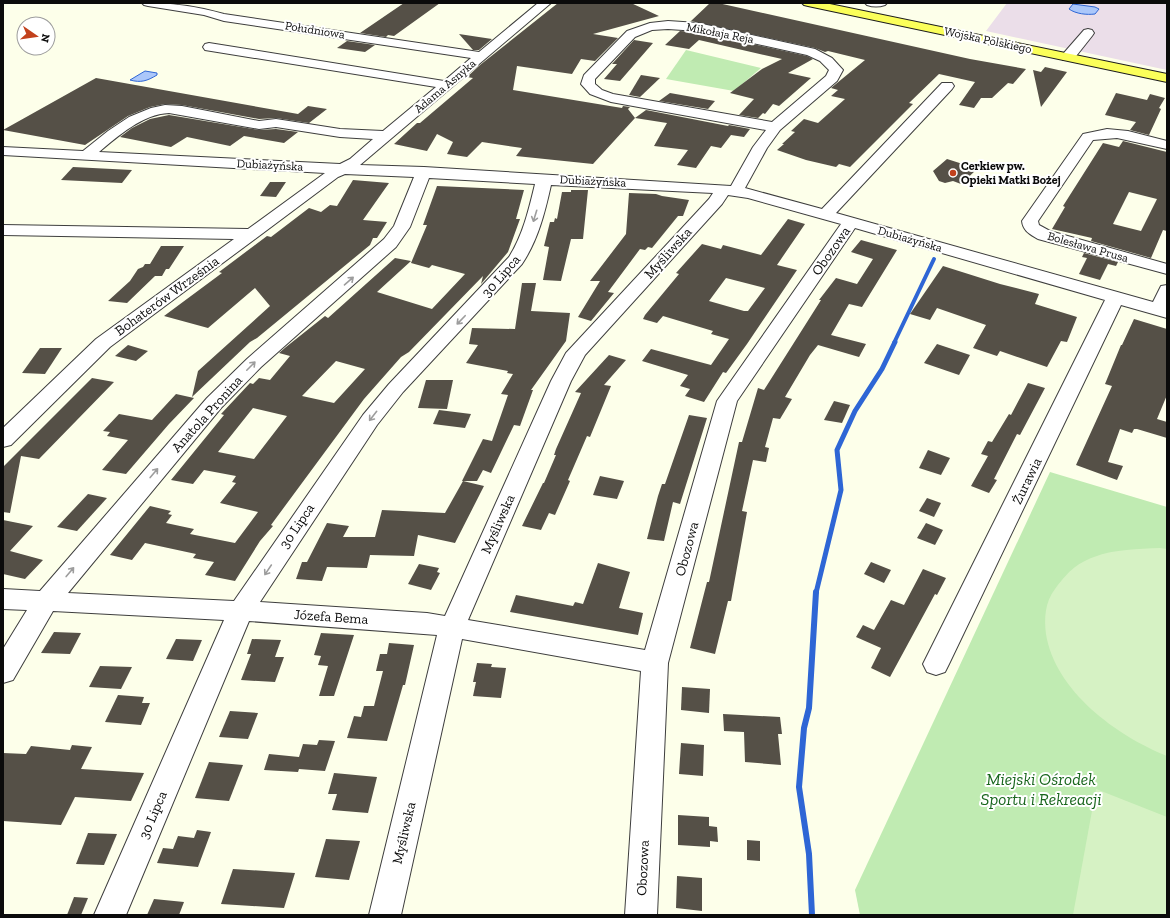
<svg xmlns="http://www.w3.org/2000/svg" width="1170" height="918" font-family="'Zilla Slab',serif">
<rect width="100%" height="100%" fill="#fdffea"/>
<path fill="#ebdee9" d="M1007,3H1167V70L986,31Z"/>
<g fill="#c0ebb2">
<path d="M686,50L761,68L734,91L666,79Z"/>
<path d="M1050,472L1167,507V915H860L855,890Z"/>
</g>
<g fill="#d6f2c4">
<path d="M1160,548L1167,549V756C1117,736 1055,691 1046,634C1044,618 1045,602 1055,589C1067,573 1075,564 1094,557C1115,549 1138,549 1160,548Z"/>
<path d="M1096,789L1167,817V915H1073Z"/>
</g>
<g fill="#abc7fa" stroke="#2e66d5">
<path d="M1073,4L1095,7L1099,9L1095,14C1087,15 1076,14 1069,9Z"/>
<path d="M145,71L157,73V75C147,81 141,83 130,80Z"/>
</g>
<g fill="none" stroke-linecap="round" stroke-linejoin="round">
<path stroke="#2e66d5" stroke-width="4" d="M894,343L934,259"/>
<path stroke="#2e66d5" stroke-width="5" d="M816,593L841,490L837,450L855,411L882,369L895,342"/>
<path stroke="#2e66d5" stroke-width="6" d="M812,915L809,854L799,787L804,728L809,708L816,592"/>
</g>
<g fill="#555047" fill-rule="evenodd">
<path d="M404,3H440L394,36L388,35L386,37L360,33Z"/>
<path d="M558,3H631L659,16L593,34L618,38L595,61L581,59L572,74L517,66L513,90L622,108L623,106L630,107L628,109L635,118L646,110L728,126L729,125L750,129L744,137L731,135L721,148L711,146L696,168L677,165L688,150L654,146L667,123L635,118L593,164L516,156L522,148L482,142L467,157L447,154L453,142L437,134L427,151L394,144L417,123H420L473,78L467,77L480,65Z"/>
<path d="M710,3H718L970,59L1026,69L1013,84L1008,83L992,98H981L974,108L959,105L975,82L939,74L909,103L913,104L850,167L839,164L836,167L806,160L777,150L784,144H782L795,132L791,131L804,119L818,123L845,99L831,96L838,90L831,88L865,60L828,51L825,52L815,48L691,21Z"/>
<path d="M680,31L698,32L807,56L813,59L788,73L811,78L779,106L773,104L765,114L763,113L758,118L739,115L754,99L730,93L762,69L782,59L699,40L689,49L665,45Z"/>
<path d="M459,34L492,39L479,50H473Z"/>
<path d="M634,40L653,43L620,81L604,79L617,64H612Z"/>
<path d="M347,41L375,45L365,52L337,48Z"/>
<path d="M1045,67L1067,72L1041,107L1033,70L1041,72Z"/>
<path d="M641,75L660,78L640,97L629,95Z"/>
<path d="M96,78L298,114L308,106L327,109L309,123L276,118L259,119L182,105L165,104L150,107L128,116L85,145L3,130Z"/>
<path d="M670,93L715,101L708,109L659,101Z"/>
<path d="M1116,93L1147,100L1150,94L1165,98L1159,108L1161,109L1149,135L1130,130L1136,122L1105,115Z"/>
<path d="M169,115L259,130L276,129L298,132L284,143L244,136L230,146L187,137L171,147L120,137L132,128L150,119Z"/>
<path d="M1123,141L1167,152V231L1163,230L1151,258L1091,241L1092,238L1052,229L1065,207L1063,206L1103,143L1119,147ZM1129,192L1157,199L1141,231L1113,224Z"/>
<path d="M947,159L969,166L966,169L975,171L961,184L953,181L945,183L939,181L933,171Z"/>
<path d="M73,167L132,170L122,183L61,180Z"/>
<path d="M353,180L389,183L363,220L387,222L377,238H373L370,245L257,338L250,342L192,397L198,371L270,306L255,288L208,328L164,316L222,273L219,272L267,236L271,237L309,208L321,212L330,205L337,206Z"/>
<path d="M270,182H286L276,197L260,196Z"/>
<path d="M437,186L524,190L516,219H520L508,252L481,284L483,276L409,352L401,357L364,399L271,525L273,526L260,541L235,581L205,575L214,562L193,558L196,554L145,543L132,560L110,555L150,506L171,511L168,514L172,515L166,523L194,529L190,534L235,543L258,512L220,503L236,483L232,482L236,476L204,470L193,484L171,480L224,415L221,414L250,383L253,384L259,378L270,380L290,356L279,353L286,347L325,316L328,318L395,258L411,261L377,292L432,309L465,274L432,265L429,268L411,263L427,225H423ZM336,361L365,369L334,403L302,396ZM253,408L287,416L254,459L218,452Z"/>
<path d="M571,190H588L583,239H571L561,281L543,280L549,247L544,246L550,222H554L555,218L557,219L562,192H571Z"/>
<path d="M629,193L656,194L662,196L689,200L683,216H678L652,248L648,247L645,250L640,249L608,292L614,293L591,321L578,317L600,281H590L626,234Z"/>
<path d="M788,219L805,224L777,265L797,270L747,344L726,373L723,372L704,402L685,396L690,389L680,386L688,375L642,361L651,349L711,365L729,339L711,334L713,331L663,316L657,323L643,319L645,315L679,274L676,273L702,244L721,249L723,245L761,255ZM726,278L765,288L748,311H744L709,301Z"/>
<path d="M861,240L897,250L862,307L849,304L831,335L866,344L859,357L818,345L810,355L785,397L792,399L780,419L773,418L765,447L769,448L766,462L753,460L742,511L747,512L731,601H728L715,654L690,648L707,582H709L739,442H742L758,388L764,390L821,300H819L836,278L857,284L873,259L851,252Z"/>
<path d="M161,246H184L169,269H166L162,276H155L127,303L108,301L130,281L138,269L143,267L145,264H150Z"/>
<path d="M1084,253L1118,262L1116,266L1108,264L1100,280L1079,274L1087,258L1082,257Z"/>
<path d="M943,266L1000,284L1039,294L1035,304L1077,317L1067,342L1061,341L1047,367L1000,351L997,356L973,348L986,325L937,308L930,320L910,314Z"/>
<path d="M522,283H536L531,311L570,313L566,341L531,390H533L520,426L514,425L491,473L483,470L477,481H462L483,439L492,441L508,395L501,394L513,374L507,373L508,371L466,363L478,345L469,344L472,328L515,329Z"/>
<path d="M1134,319L1167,329V395L1157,419L1167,422V438L1137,429H1134L1132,433L1120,429L1108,462L1123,466L1117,480L1076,465L1112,386L1105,384L1121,345H1122Z"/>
<path d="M937,344L970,355L959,375L924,363Z"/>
<path d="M128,345L148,351L136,361L115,356Z"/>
<path d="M40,348H62L45,374L22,373Z"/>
<path d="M609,355L626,360L604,385L611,386L590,437L587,436L568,480L570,481L555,515L549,513L541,530L522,526L543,483H544L556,455H554L556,449L581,393L575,392Z"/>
<path d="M92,378L114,382L39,459L21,456L10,513L3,512V467Z"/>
<path d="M426,380H453L447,409L418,408Z"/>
<path d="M1028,383L1045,388L1020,435L1017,434L994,479L997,480L989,493L971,486L988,456L981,454L988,441L992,442L1009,414L1011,415Z"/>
<path d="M176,394L194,398L169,424L126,474L102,470L128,440L107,436L110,432L103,431L119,414L152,420Z"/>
<path d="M834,401L850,405L842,423L824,420Z"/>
<path d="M439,410L471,414L465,428L433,424Z"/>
<path d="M689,415L707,418L680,504L673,502L664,541L647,539L658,496L662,484H665Z"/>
<path d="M928,450L950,458L941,475L919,468Z"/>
<path d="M600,476L624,481L617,499L593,495Z"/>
<path d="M463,481L484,486L455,543L418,535L414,556L370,555L367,568L327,567L322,581L296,579L302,562H307L327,523L349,526L343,537H375L382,510L445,513Z"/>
<path d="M88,494L107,498L77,531L57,527Z"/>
<path d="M927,498L941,503L934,517L919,511Z"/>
<path d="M3,520L33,526L10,551L43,560L25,579L3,574Z"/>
<path d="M926,523L943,530L935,545L917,538Z"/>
<path d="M871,562L891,570L884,583L864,574Z"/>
<path d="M598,563L630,572L619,608L643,613L638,635L510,612L516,595L573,606L575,602L583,604Z"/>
<path d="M419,564L439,568L437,572L440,573L431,590L408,584Z"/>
<path d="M923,569L946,578L937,595L935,594L890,677L871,668L881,648L856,637L863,625L874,630L891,600L904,605Z"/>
<path d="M54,632L81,633L70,654L41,653Z"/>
<path d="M321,633L354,635L334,696H319L328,666L318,665L321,656L314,655Z"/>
<path d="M176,639L202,640L193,661L166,659Z"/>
<path d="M252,639L281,640L275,657H284L275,682L241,680L251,654H247Z"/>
<path d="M389,643L414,645L405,685H403L387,741L347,738L354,716L361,717L364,706H374L383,671H376L380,654H387Z"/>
<path d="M477,663L492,664L491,667L506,668L501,698L473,696L476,682H473Z"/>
<path d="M100,666L132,667L121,689L89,687Z"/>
<path d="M682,687L710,689L709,713L681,710Z"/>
<path d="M118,695L144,697L142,703H150L141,725L105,722Z"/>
<path d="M230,711L258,713L248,739L219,737Z"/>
<path d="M723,714L780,717L782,734H778L781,765L745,762L744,732L724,731Z"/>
<path d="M319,740L335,741L325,771L299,769L298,772L264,770L269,754L299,757L303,744L317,745Z"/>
<path d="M681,743L704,745L703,776L679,774Z"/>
<path d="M72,745L92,747L81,769L144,773L131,801L75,797L61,825L3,821V753L26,754L31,746L70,750Z"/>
<path d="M209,762L243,765L229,801L195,798Z"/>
<path d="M334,773L377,777L368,813L332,810L337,794H328Z"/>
<path d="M678,815L709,817V826L717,827L718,842L710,841V847L678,845Z"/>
<path d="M197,830L211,832L198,867L157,863L163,848L173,849L178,836L194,838Z"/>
<path d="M88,833L117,834L104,865L76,864Z"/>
<path d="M326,839L360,841L349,880L315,877Z"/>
<path d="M747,840L760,841V861L747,860Z"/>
<path d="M233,869L295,873L284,908L221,904Z"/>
<path d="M677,876L702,878V911L676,908Z"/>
<path d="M74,897L88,898L81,915H67Z"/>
<path d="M154,899L184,902L179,915H147Z"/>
</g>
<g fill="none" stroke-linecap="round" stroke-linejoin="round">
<g stroke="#3e3e3e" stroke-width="2">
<g id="minor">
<path d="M142,3C171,3 197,6 224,14L479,52L538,3H551L360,165L424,167L731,186L753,147L766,130L611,102L590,94L581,84L584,75L627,31L650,23L668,21L698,23L815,49L832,58L843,70L837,81L780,130L767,148L745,188L822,209L942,83H952L954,86L952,89L836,213L1153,302L1161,286L1167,285V318L1121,305L949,664L945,672L936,675L927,672L923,664L1105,300L855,228L737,401L668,663L657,915H625L641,671L462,639L401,915H369L437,635L249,621L126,915H94L224,620L53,611L13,680L3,683V649L27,610L3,609V589L40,591L207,398L247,359L384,239L394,226L414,177L345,174L338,177L110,347L11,445L3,447V428L96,339L234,239L3,235V225L248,229L325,173L3,155V147L83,151L108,131L129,117L151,108L165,105L182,106L259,121L276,119L340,129L383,131L436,87L205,50L203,47L205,44L209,43L444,81L471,58L224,21L204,15L148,6L144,5ZM668,29L698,31L807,55L820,61L829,70L826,76L772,122L613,94L602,90L595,84V79L635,37L652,30ZM169,113L259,129L276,127L340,137L373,139L350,159L340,164L99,152C118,136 143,114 169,113ZM429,178L535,184C529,209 523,235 509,257L389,384L363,415L234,601L68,593L221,408L261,367L396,247L410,227ZM551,185L713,193L709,199L566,353L551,381L445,616L427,613L260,602L377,425L403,392L522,264C538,240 545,212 551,185ZM728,195L748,198L841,224L717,401L645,650L468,620L571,381L585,355L722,204Z"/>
<path d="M865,3H887L885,5C879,7 873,7 867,5Z"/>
<path d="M1088,29L1092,30L1094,33L1092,36L1073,60H1063L1062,57L1063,54L1084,30Z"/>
<path d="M1107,129L1128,131L1167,141V149L1117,138L1093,140L1038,221L1039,225L1050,231L1167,264V274L1038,239C1030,234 1023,231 1022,221L1083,134Z"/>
</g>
</g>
<g stroke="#1c1c1c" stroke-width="2">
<path id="major" d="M802,3H825L1167,74V82L808,6L804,5Z"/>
</g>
<use href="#minor" fill="#fff" fill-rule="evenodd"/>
<use href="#major" fill="#fbff5a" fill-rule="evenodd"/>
</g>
<defs><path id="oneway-shaft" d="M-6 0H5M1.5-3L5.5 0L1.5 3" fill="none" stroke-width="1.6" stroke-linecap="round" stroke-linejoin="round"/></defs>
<g stroke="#9d9d9d">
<use href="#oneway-shaft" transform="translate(535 216) rotate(107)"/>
<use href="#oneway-shaft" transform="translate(349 281) rotate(-41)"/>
<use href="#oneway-shaft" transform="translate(461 320) rotate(134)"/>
<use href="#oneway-shaft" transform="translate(251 366) rotate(-45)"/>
<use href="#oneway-shaft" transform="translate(373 416) rotate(128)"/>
<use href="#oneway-shaft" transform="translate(154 473) rotate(-50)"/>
<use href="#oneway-shaft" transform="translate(268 570) rotate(124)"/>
<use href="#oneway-shaft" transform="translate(70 572) rotate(-50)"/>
</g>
<circle fill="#c2411c" stroke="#fff" stroke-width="1.5" cx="953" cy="173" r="4"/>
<g text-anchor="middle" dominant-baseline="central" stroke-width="4" stroke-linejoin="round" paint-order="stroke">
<g font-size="12" fill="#0b0b0b" stroke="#fff">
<text transform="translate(315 30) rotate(9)">Południowa</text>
<text transform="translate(720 33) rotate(11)">Mikołaja Reja</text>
<text transform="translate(988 40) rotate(12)">Wojska Polskiego</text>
<text transform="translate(445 86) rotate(-40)">Adama Asnyka</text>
<text transform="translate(270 165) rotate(3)">Dubiażyńska</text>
<text transform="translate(593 181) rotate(3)">Dubiażyńska</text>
<text transform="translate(910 239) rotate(16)">Dubiażyńska</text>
<text transform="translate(1088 247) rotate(16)">Bolesława Prusa</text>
</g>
<g font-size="12" font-weight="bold" fill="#0b0b0b" stroke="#fff" text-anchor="start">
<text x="961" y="166">Cerkiew pw.<tspan x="961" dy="14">Opieki Matki Bożej</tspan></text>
</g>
<g font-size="14" fill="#0b0b0b" stroke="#fff">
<text transform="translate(831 251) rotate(-55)">Obozowa</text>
<text transform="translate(668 253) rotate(-48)">Myśliwska</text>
<text transform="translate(501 276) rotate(-49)">30 Lipca</text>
<text transform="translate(167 296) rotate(-36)">Bohaterów Września</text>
<text transform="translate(207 414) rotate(-48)">Anatola Pronina</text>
<text transform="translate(1027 481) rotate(-64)">Żurawia</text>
<text transform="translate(498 524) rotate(-66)">Myśliwska</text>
<text transform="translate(297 526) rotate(-56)">30 Lipca</text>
<text transform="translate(687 549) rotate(-75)">Obozowa</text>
<text transform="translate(331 617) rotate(4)">Józefa Bema</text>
<text transform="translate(153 815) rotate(-67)">30 Lipca</text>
<text transform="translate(404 833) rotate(-77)">Myśliwska</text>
<text transform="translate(643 868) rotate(-87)">Obozowa</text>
</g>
<g font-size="17" font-style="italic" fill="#19661d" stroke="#fff">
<text x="1041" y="779">Miejski Ośrodek<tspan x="1041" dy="20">Sportu i Rekreacji</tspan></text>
</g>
</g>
<rect width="1170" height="918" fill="none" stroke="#0b0b0b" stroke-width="8"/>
<g transform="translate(36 36) rotate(103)"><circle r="19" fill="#ffffff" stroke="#9d9d9d"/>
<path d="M0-3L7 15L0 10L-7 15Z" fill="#c2411c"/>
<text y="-6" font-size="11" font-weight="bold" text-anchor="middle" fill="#0b0b0b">N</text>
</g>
</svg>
